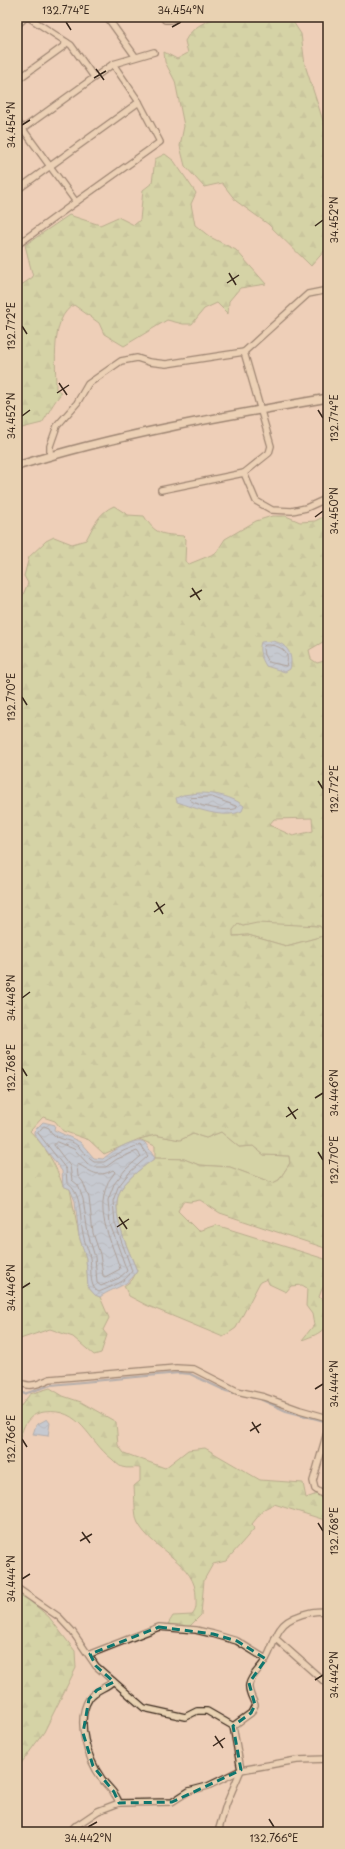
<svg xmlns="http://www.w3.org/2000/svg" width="345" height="1849" font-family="'Playpen Sans',sans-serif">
<defs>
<pattern id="forest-firs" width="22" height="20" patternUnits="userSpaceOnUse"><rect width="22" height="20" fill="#b6d791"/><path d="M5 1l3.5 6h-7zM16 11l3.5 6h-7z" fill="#9db97d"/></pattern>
<pattern id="water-waves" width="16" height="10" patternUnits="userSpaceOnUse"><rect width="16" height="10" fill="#94c1ee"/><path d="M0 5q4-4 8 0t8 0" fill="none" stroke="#7a9dc0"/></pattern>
</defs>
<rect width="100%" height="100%" fill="#eecfb8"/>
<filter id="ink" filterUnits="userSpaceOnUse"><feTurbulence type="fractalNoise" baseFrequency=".025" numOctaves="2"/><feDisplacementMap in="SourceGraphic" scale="8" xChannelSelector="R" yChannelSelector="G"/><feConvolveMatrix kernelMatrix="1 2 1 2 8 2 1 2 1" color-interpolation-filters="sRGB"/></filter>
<g filter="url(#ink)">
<g fill="#b6d791" stroke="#788058">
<path d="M257,922L320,926L327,935L286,946L248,935L233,936L232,930L238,924L243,926Z"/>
<path d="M221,1132L239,1147L253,1146L264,1155L289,1156L290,1163L279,1180L273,1183L230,1167L199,1165L184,1159L155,1158V1146L139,1139L155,1135L180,1140L193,1134L206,1138Z"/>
</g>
<g fill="url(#forest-firs)" stroke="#788058" fill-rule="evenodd">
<path d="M218,17H290L301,34L305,65L328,136V247L311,266L268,224L236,201L222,183L204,187L185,166L180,146L184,126L175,81L165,62L164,52L177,59L188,53L185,41C192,27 204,22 218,17Z"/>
<path d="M165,154L174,161L196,193L191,204L195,225L210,237L236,250L266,284L240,288L229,301L228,314L217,303L204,309L192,324H183L167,320L124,346L104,334L99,323L74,305C50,317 56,366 56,389L62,393C53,402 49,413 42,423L22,428L17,425V288L33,277L25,245L69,215L100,225L118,217L134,225L140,220L143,190L152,183L155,159Z"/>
<path d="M114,506L128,515L144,516C156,535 161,534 183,536L186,539L185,561L189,564L216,553L225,539L256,521L272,516H286L300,522L315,521L323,517L328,516V639L309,650L311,659L317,663L328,660V1012L325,1016L324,1028L328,1027V1249L220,1213L200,1200L190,1202L183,1201L178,1211L198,1231L216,1225L328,1260V1281L322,1289L319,1297L328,1305C328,1330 324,1332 302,1340L314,1325L312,1314L306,1306L307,1288L302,1285L291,1286L286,1292L269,1284L267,1279L260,1282L236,1328L223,1337L146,1305L129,1296L124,1286L132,1280L137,1271C129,1250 108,1211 121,1189C130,1176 143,1167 155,1158L184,1159L199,1165L230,1167L273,1183L279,1180L290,1163L289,1156L264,1155L253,1146L239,1147L221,1132L206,1138L193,1134L180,1140L155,1135L139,1139L104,1154L89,1140L63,1131L55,1121L43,1117L30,1131C47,1149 55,1163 63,1186L70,1189L79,1236L86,1258L88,1287L95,1295L100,1297L109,1318L103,1330L107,1335L101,1353L94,1355L73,1337L50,1329L20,1339L17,1335V609L28,583L24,576L29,557L46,541L54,537L72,544L86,540C93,527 99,512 114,506ZM312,818L313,831L293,836L269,825L274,819ZM257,923L320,926L327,935L286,946L248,935L233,936V930L238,924L243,926Z"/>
<path d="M50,1388L63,1396L81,1402L116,1422L118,1445L124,1453L165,1468L188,1450L205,1448L260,1480L303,1483L306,1498L317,1494L328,1502V1521L274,1504L264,1509L252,1524L254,1529L226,1561L213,1564L204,1580L201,1615L188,1628L168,1624L173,1616L192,1615C197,1610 196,1605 196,1598C197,1563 153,1551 138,1523C134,1516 135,1495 134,1486L140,1481V1468C135,1467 127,1469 122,1467C119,1466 115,1462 112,1459C88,1441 81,1407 44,1412C18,1415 19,1447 17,1467V1411L30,1394Z"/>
<path d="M17,1469L22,1507L17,1510Z"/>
<path d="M17,1590L49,1617L75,1651L76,1668L44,1732L17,1769Z"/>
</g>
<g fill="url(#water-waves)" stroke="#70859b">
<path d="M271,641C286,642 294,654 290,669L285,672L266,666C261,657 258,651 261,642Z"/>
<path d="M199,793C214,793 232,796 244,806L242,811C223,820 196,808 177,802L176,798L183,795Z"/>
<path d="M43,1122L55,1125L54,1130L80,1142L94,1158L103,1159C109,1153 136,1136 144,1142C147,1144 151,1153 155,1158C143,1167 130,1176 121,1189C108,1211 129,1250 137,1271C127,1288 115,1286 100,1297L95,1295L88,1287L86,1258L79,1236L75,1201L70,1189L63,1186L62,1171L34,1134V1131Z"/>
<path d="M47,1419L50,1423L48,1436L33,1434L36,1425Z"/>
</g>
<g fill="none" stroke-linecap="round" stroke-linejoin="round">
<g stroke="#5f6671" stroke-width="1">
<path d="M265,645C278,644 292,651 286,666L268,662L264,655L263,649Z"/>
<path d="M212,797L236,806L237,808C229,813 197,806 190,800L191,798Z"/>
<path d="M44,1126L49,1128C53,1141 70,1138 78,1146C83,1151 87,1158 94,1162H104C116,1154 126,1149 140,1145L148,1156L129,1173L118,1187L113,1201L115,1223L132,1271C125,1283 112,1286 99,1292C88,1287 92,1268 90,1258C89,1250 84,1242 83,1234C79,1217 83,1194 67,1183L66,1169L38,1133Z"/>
<path d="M57,1142L74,1149L88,1164L94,1167H106L117,1159L137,1151L141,1156L125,1170L114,1184L108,1200L110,1224L127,1271L119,1278L101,1286L97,1283L95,1257L88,1234L83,1199L78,1185L72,1180L70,1166L54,1145Z"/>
<path d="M78,1164C91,1171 97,1179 113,1170L115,1172C113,1176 108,1180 107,1185C95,1215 112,1241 120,1269L105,1277L103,1276L100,1254L93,1233L89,1198L83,1182L78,1176L77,1166Z"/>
</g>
<path stroke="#70859b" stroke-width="2" d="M17,1387L24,1394L51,1385L179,1373L190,1374L226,1391L262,1400L286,1411L328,1422"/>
<g stroke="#3b2a1e" stroke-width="8">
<g id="minor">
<path d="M28,17L71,45L94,77"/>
<path d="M107,17L135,56"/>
<path d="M163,17L165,20H171L177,17"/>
<path d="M17,25L26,17"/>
<path d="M17,80L64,46L66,42"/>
<path d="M17,121L76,202L160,142L139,102L113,64"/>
<path d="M17,133L113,64L154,52"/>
<path d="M17,190L139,102"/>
<path d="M17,245L76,202"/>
<path d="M244,352L271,446L269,453L244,473L256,501L272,510L292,511L306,508L328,498"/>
<path d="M50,455V446L57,426L77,403L88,384L121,361L137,358L149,362L166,364L244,352L308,294L328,290"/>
<path d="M161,490L244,473"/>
<path d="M17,1381C29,1389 38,1384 50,1379L176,1368L194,1369L237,1391L264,1397L300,1410L328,1418"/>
<path d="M328,1429L313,1481L315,1489L328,1498"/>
<path d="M17,1588L59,1617L72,1631L96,1666L144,1708L185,1717L197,1711H207L233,1726"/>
<path d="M275,1638L328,1685"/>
<path d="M90,1654L159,1627L196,1630L213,1634L237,1641L266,1659"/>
<path d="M113,1681C106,1689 95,1689 89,1699C75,1721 88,1760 102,1779C108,1788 116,1792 119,1803"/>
<path d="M233,1726L251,1713L255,1705C253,1699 248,1692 249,1685C251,1675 261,1668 266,1659C272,1649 274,1638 280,1629C288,1616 315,1609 328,1612"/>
<path d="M75,1826L80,1832"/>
<path d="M67,1832L98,1811L119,1803L172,1802L189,1791L208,1786L241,1770L297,1760L328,1759"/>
<path d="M218,1832L226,1805L241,1770L233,1726"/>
</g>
</g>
<g stroke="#3b2a1e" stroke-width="10">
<path id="tertiary" d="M17,466C118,434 224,416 328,398"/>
</g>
<use href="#minor" stroke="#e9d2b2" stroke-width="5.5"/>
<use href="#tertiary" stroke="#e9d2b2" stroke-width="7"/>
</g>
</g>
<path d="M0 0H345V1849H0ZM159,1627L213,1634L237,1641L266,1659L249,1683L255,1705L251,1713L233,1726L241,1770L172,1802L119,1803L114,1792L93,1766L83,1733L89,1699L97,1690L114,1682L96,1666L90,1654Z" fill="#eecfb8" fill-opacity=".55" fill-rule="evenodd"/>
<path fill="none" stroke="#0f766e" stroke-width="3" stroke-dasharray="8 5" stroke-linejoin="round" d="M159,1627L213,1634L237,1641L266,1659L249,1683L255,1705L251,1713L233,1726L241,1770L172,1802L119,1803L114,1792L93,1766L83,1733L89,1699L97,1690L114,1682L96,1666L90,1654Z"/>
<path fill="none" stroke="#3b2a1e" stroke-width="1.5" d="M66,22L71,30M172,27L181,22M96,69L104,80M94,78L106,71M22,125L30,120M315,226L323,220M229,273L236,285M227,283L239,275M22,326L27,334M59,383L67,395M57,393L69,385M318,410L323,418M22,416L30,410M315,517L323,511M192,588L200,600M190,597L202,590M22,697L27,705M318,781L323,789M156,902L163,914M154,912L165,904M22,998L30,992M22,1068L27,1076M315,1098L323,1093M288,1107L296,1119M286,1117L298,1109M318,1152L323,1160M119,1217L127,1229M117,1227L129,1219M22,1288L30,1283M315,1389L323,1384M252,1422L259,1433M250,1431L261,1424M22,1439L27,1447M318,1523L323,1531M82,1532L90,1543M80,1541L92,1534M22,1579L30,1574M315,1680L323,1675M215,1736L223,1748M213,1746L225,1738M269,1819L274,1827M88,1827L97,1822"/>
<rect width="345" height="1849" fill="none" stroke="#e9d2b2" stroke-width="44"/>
<rect x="22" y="22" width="301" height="1805" fill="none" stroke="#3b2a1e" stroke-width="1.5"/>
<g font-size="10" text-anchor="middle" fill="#3b2a1e">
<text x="66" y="14">132.774°E</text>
<text x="181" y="14">34.454°N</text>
<text transform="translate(11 125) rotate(-90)" y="4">34.454°N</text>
<text transform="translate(334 220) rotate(-90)" y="4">34.452°N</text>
<text transform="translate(11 326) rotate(-90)" y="4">132.772°E</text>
<text transform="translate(11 416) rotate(-90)" y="4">34.452°N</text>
<text transform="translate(334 418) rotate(-90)" y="4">132.774°E</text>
<text transform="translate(334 511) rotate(-90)" y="4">34.450°N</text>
<text transform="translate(11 697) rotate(-90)" y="4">132.770°E</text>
<text transform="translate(334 789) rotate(-90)" y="4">132.772°E</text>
<text transform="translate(11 998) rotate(-90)" y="4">34.448°N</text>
<text transform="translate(11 1068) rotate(-90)" y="4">132.768°E</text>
<text transform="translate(334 1093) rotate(-90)" y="4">34.446°N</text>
<text transform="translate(334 1160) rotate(-90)" y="4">132.770°E</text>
<text transform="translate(11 1288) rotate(-90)" y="4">34.446°N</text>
<text transform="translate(334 1384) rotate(-90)" y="4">34.444°N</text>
<text transform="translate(11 1439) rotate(-90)" y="4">132.766°E</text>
<text transform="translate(334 1531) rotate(-90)" y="4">132.768°E</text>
<text transform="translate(11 1579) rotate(-90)" y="4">34.444°N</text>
<text transform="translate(334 1675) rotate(-90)" y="4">34.442°N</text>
<text x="88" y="1842">34.442°N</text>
<text x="274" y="1842">132.766°E</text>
</g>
</svg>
